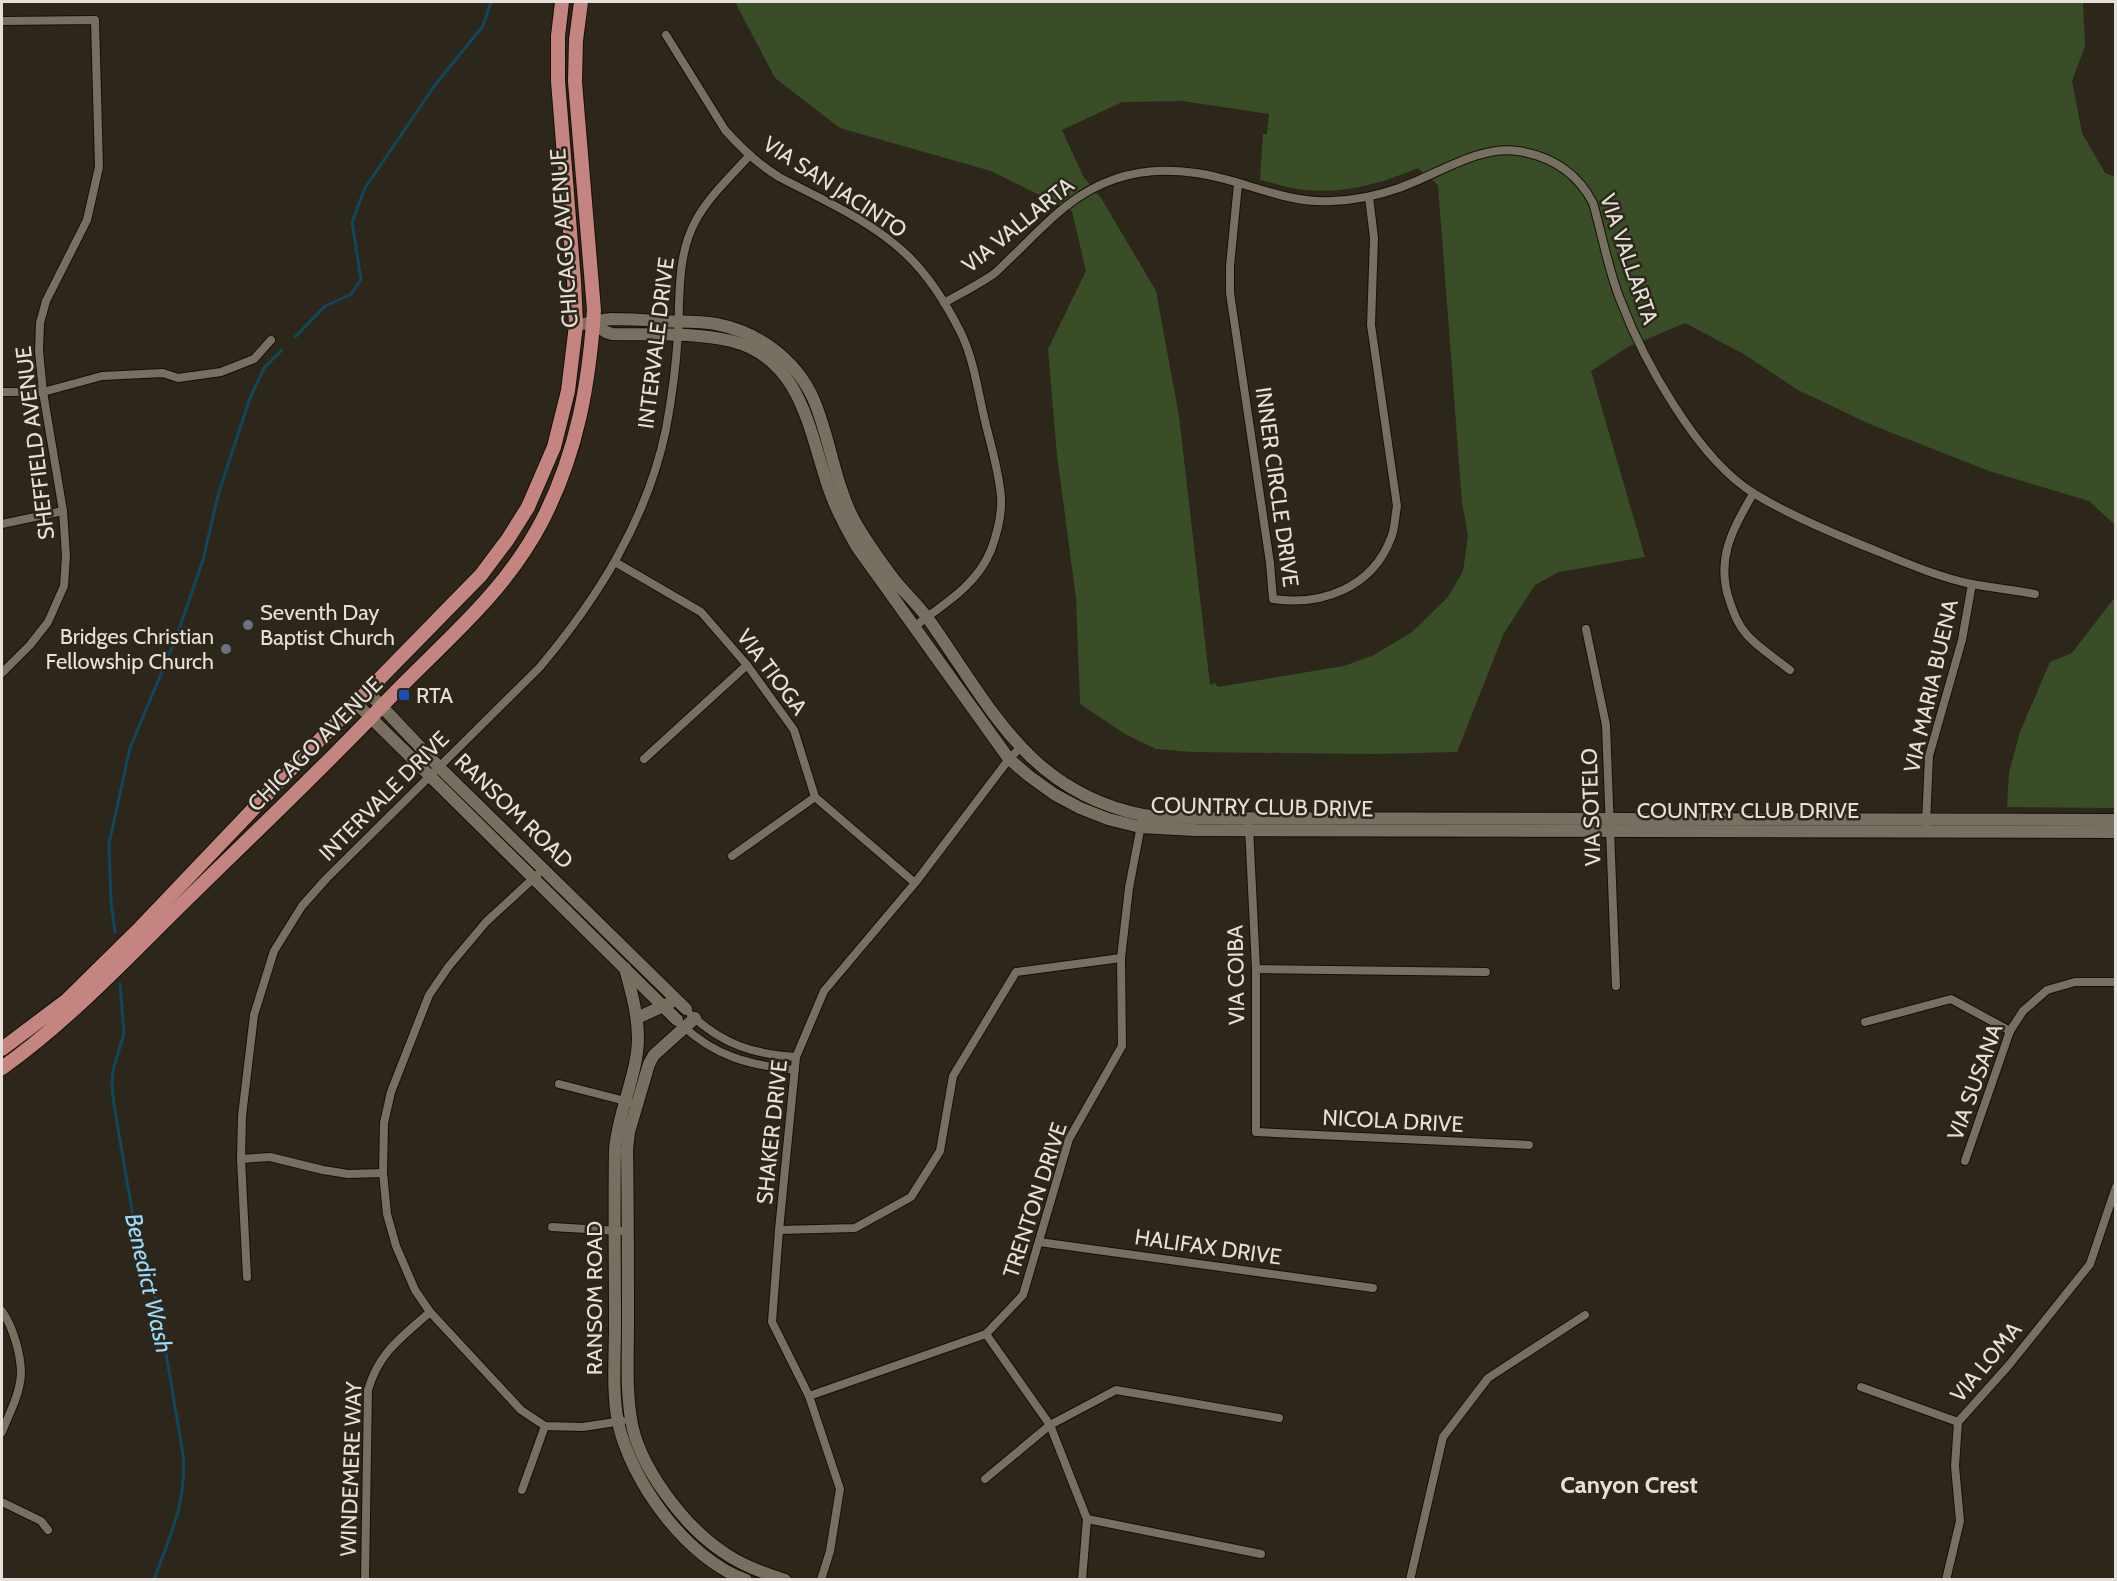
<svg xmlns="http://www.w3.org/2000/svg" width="2117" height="1581" font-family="Cabin,sans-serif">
<rect width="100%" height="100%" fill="#2d271b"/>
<g fill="#394e27" fill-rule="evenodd">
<path d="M735,2H2083L2085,46L2072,81L2082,133L2105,173L2115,177V525L2089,501L1989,471L1872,425L1798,390L1742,353L1685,323L1628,347L1591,371L1645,557L1559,572L1535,585L1504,633L1457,752L1373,754L1193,752L1156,749L1125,734L1080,704L1076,598L1057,455L1048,349L1086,271L1072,211L991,171L840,128L775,78ZM1183,101L1269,114L1267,134H1263L1260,180C1275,183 1290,189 1305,190C1346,194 1382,183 1418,168L1438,185L1462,502L1468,536L1463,571L1448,597L1412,632L1374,655L1344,666L1218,687L1215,683L1210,685L1179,416L1156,291L1101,198L1083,176L1062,130L1122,102Z"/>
<path d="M2115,593V808L2007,807L2009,773L2020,732L2050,662L2072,653L2115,597Z"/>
</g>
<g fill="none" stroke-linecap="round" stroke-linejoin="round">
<g stroke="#11475c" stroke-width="3">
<path d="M295,337L325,306L350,295L361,280L352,222L365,188L435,85L483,26L491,2"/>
<path d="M115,932L111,902L109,844L130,748L176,638L203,560L218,495L250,398L264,368L282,350"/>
<path d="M120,984L124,1033L113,1070L112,1085L114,1105L135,1228L158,1306L183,1454C187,1503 170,1535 154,1580"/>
</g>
<g stroke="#150f05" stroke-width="10">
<g id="street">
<path d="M2,21L95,20L99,167L87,220L46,301L40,323L39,351L43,392L63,511L66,556L64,586L48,622L30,645L2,673"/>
<path d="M666,35L725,130C741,148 758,164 779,177C823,200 870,220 907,255C930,277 947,305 961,333C974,360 978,392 985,421C991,446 999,471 1001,497C1002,514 997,534 991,550C977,585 944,604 915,626"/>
<path d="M1238,184L1230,266V293L1270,563L1273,599C1322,606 1372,588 1391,538C1395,528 1395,516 1397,506L1371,325L1374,238L1369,197"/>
<path d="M944,303C961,293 980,284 995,273C1003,266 1010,258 1018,251C1047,222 1075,192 1115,179C1140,170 1169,169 1196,173C1242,179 1284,204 1332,201C1355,200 1377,196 1399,188C1435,176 1478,145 1518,151C1551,156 1577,172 1593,203C1602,234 1608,269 1620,299C1643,360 1698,460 1755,494C1786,513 1823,529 1857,543C1895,558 1933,576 1972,584C1993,588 2014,590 2035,594"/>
<path d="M2,392H43L102,376L163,373L178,378L221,372L254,359L271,340"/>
<path d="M1753,494C1732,529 1715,561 1730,602C1734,614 1738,625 1747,635C1759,648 1776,659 1790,670"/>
<path d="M2,524L63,511"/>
<path d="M615,562L701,612L747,665L794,730L815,797L915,883"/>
<path d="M1586,629L1606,725L1616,986"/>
<path d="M644,759L747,665"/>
<path d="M1926,824L1929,756L1962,640L1972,584"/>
<path d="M1249,827L1256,969V1132L1529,1145"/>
<path d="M732,856L815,797"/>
<path d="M537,875L486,922L449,966L429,995L391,1092L384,1123L383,1173L387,1214L396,1246L415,1290L430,1312L521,1410L545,1426L583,1427L622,1421"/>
<path d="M1256,969L1486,972"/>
<path d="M691,1015C724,1045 753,1054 796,1057"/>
<path d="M1865,1022L1951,999L2010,1031"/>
<path d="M681,1024C715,1057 750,1065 795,1070"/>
<path d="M559,1084L637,1104"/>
<path d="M241,1159L270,1157L323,1170L348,1174L383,1173"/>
<path d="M1965,1161L2010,1031L2023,1011L2047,990L2075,982H2116"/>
<path d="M552,1227L620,1231"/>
<path d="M779,1230L855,1228L911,1197L940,1151L953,1076L1016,972L1121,958"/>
<path d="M1039,1242L1373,1288"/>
<path d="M247,1277L241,1159L242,1116L254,1015L274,951L302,906L326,879L539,668C598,598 647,520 666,429C672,397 676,366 678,334C680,296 677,256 695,222C708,197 731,176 750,155"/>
<path d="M2,1311C13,1327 21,1354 21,1374C20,1394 9,1414 2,1432"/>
<path d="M986,1334L1050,1425L1087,1519L1082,1580"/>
<path d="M1861,1387L1958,1422"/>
<path d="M809,1396L986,1334L1023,1295L1069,1139L1122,1046L1121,958L1129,888L1143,815"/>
<path d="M985,1479L1050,1425L1116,1390L1279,1418"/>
<path d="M522,1490L545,1426"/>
<path d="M2,1502L41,1521L48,1530"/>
<path d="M1087,1519L1261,1554"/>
<path d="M365,1580L368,1390C379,1352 402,1337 430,1312"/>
<path d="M821,1580L830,1551L840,1489L809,1396L772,1322L779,1230L796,1057L824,991L915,883L1009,759L1020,748"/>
<path d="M1410,1580L1443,1437L1488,1378L1585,1315"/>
<path d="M1946,1580L1960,1521L1955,1466L1958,1422L2009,1365L2090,1264L2116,1187"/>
</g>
</g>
<g stroke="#150f05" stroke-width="14">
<g id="secondary">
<path d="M593,323L606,332L612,334C651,335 693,332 731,341C802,358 809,432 829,489C836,510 846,528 857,547L1009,759L1029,776L1054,794L1080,808L1108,819L1140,827L1195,830L2116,832"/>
<path d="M576,325C587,324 600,320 611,319C628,319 645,320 661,321C679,322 698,321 716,324C758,332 795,359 813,398C830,437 834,481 853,518C865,540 881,562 896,582C907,595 919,606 929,620C990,706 1028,792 1143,815C1162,819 1182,817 1202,818L2116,820"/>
<path d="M367,691L439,767L686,1009"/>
<path d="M356,703L677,1020"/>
<path d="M625,968C631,991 638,1014 638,1038C638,1073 618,1112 615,1149C614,1208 615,1267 615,1326C615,1357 612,1392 618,1422C631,1482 687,1559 746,1580"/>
<path d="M637,1018L670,1003"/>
<path d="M695,1018L654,1055L649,1064L629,1132L627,1149C628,1207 628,1265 628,1323C628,1355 626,1388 631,1419C638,1466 684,1526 723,1552C741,1565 764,1573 785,1580"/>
</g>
</g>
<g stroke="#150f05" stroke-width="16">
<g id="primary">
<path d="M2,1049L67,1000L138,930L302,758L481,575L508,539L528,507L554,447L568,391L576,325L574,281L558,81V36L562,2"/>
<path d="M2,1068C68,1021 124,961 182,904C248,839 316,775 380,708C437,647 502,598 542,521C577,453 589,385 594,310L575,82L576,40L581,2"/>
</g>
</g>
<use href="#street" stroke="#776f62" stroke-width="8"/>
<use href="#secondary" stroke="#776f62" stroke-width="12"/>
<use href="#primary" stroke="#c48581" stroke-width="14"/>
</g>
<g fill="#6b7280" stroke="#2d271b" stroke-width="2">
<circle cx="248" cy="625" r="6"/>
<circle cx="226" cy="649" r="6"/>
</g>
<rect fill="#1a4fb4" stroke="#2d271b" stroke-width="2" x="398" y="689" width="12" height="12" rx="3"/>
<g text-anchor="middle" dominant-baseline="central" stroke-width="5" stroke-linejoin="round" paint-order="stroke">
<g font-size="22" fill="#e5e0d9" stroke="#2d271b">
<text transform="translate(835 187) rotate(33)">VIA SAN JACINTO</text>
<text transform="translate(1018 225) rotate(-39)">VIA VALLARTA</text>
<text transform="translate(564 238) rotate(-94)">CHICAGO AVENUE</text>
<text transform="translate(1629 259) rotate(71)">VIA VALLARTA</text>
<text transform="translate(656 343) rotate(-83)">INTERVALE DRIVE</text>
<text transform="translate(35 443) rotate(-97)">SHEFFIELD AVENUE</text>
<text transform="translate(1277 487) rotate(82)">INNER CIRCLE DRIVE</text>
<text transform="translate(772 672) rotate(53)">VIA TIOGA</text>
<text transform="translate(1931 686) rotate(-77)">VIA MARIA BUENA</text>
<text transform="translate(315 744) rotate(-45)">CHICAGO AVENUE</text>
<text transform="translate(384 796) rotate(-45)">INTERVALE DRIVE</text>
<text transform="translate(1262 807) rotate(1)">COUNTRY CLUB DRIVE</text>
<text transform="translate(1591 807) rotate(-92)">VIA SOTELO</text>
<text x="1748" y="810">COUNTRY CLUB DRIVE</text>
<text transform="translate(514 811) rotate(44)">RANSOM ROAD</text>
<text transform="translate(1236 975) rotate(-91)">VIA COIBA</text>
<text transform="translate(1975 1082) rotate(-70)">VIA SUSANA</text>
<text transform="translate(1393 1121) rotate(3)">NICOLA DRIVE</text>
<text transform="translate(772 1132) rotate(-84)">SHAKER DRIVE</text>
<text transform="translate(1035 1200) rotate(-72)">TRENTON DRIVE</text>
<text transform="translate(1208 1247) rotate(8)">HALIFAX DRIVE</text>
<text transform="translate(594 1298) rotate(-90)">RANSOM ROAD</text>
<text transform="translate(1986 1362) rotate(-50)">VIA LOMA</text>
<text transform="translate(351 1469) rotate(-88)">WINDEMERE WAY</text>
</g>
<g font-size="22" fill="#e5e0d9" stroke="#2d271b" text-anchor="start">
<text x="260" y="612">Seventh Day<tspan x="260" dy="25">Baptist Church</tspan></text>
<text x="214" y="636" text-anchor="end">Bridges Christian<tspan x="214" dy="25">Fellowship Church</tspan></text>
<text x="416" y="695">RTA</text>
</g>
<g font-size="24" font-style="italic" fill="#97dcfc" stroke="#2d271b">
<text transform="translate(149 1283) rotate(77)">Benedict Wash</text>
</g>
<g font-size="24" font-weight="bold" fill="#e5e0d9" stroke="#2d271b">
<text x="1629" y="1484">Canyon Crest</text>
</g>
</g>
<rect width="2117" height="1581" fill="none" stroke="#e5e0d9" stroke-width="6"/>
</svg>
